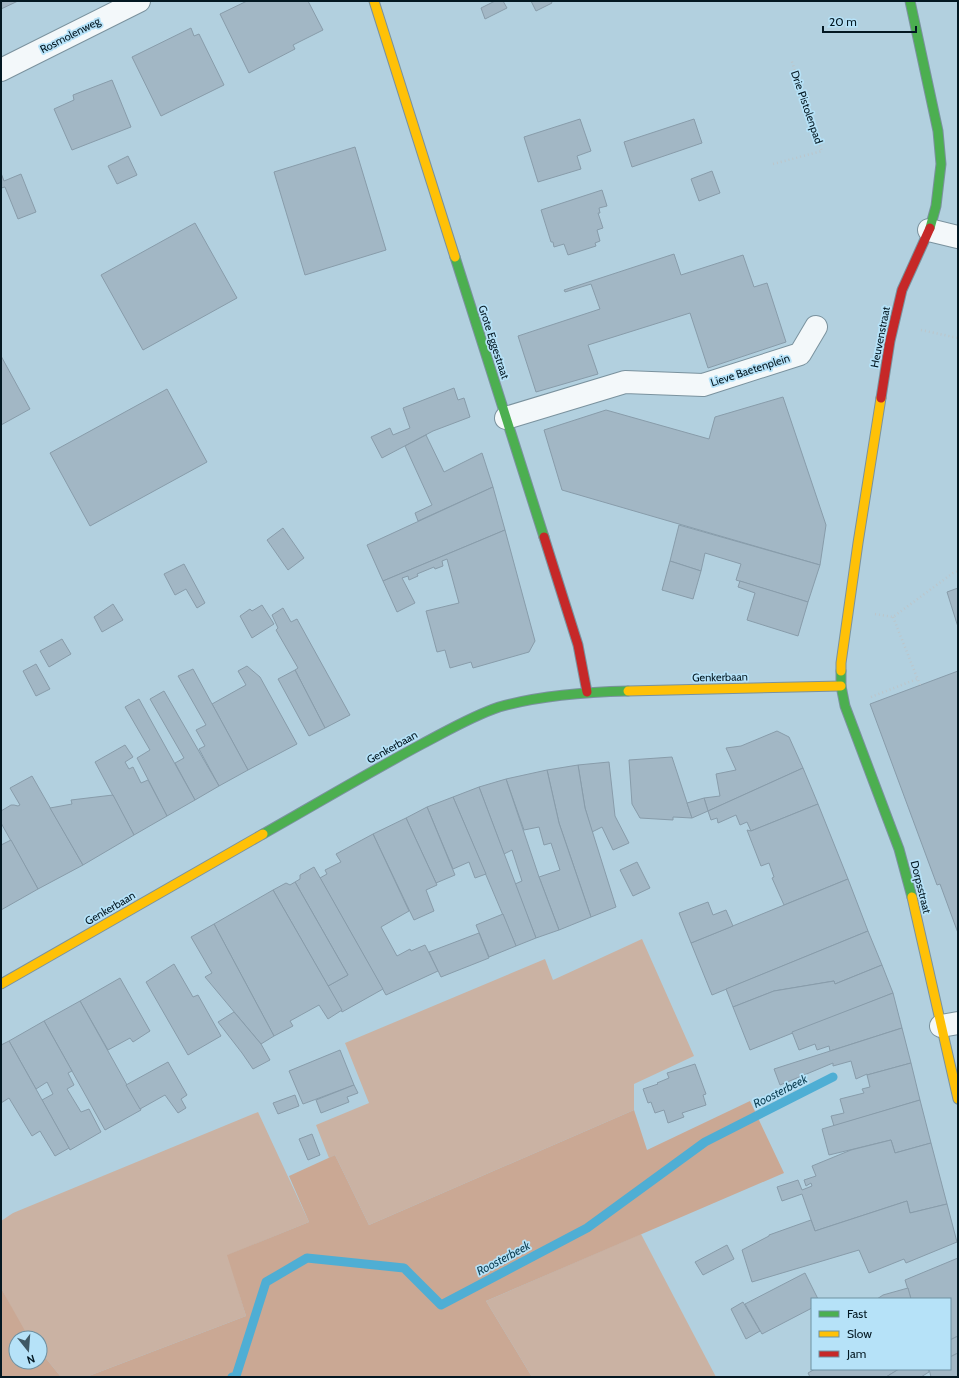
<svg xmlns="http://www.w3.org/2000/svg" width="959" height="1378" font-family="Cabin,sans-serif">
<rect width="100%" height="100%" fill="#b2d0df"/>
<g fill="#cab2a3">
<path d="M642,939L694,1056L634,1084V1110L369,1225L335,1155L329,1158L316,1125L369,1103L345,1043L545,959L553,980Z"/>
<path d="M258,1112L309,1222L228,1255L246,1316L86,1377H61L40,1351V1338H29L26,1335L1,1288V1221L13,1213Z"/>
<path d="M641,1234L716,1377H532L486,1301Z"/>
</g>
<path fill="#caa894" d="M750,1101L784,1173L486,1301L532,1377H1V1288L29,1338H16V1362H40V1351L61,1377H86L246,1316L227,1255L309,1222L289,1176L335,1155L369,1225L634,1110L647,1150Z"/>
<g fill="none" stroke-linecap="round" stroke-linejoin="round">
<path stroke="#4faed4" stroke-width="9" d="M232,1377L236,1376L266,1282L307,1258L404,1268L441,1305L587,1228L705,1142L833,1077"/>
</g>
<g fill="#a2b7c5" stroke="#889caa">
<path d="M1,1H18L1,9Z"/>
<path d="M247,1H308L323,30L293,45L295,49L249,73L220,14Z"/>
<path d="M495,1H503L507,8L485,19L481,8Z"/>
<path d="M531,1H551L552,3L536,11Z"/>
<path d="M191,28L194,36L199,34L224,85L161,116L132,57Z"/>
<path d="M112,80L131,127L72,150L54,109L74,100L73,95Z"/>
<path d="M580,119L591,151L577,156L581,169L538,182L524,137Z"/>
<path d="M694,119L702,143L632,167L624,142Z"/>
<path d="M355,147L386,250L305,275L274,172Z"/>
<path d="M128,156L137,175L117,184L108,166Z"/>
<path d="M712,171L720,193L699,201L691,179Z"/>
<path d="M1,173L4,181L21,174L36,212L18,219L5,187L1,188Z"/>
<path d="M602,190L607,206L599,208L600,213H598L603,228L597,230L600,241L595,243L596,246L568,255L564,244L554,247L553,242H551L541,210Z"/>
<path d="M195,223L237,298L143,350L101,275Z"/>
<path d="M674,254L681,275L743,255L754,287L767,283L786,342L708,368L690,313L588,345L598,374L536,392L518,336L600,309L591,284L565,292L564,290Z"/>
<path d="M1,356L30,409L1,425Z"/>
<path d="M454,388L458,400L464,398L470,417L433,431L382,458L371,437L390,428L393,435L410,428L403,408Z"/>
<path d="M167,389L207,462L90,526L50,453Z"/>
<path d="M783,397L826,525L820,565L562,490L544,430L606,410L709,439L715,417Z"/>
<path d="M426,435L444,472L482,453L493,487L418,521L415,513L432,505L405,446Z"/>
<path d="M493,487L505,530L383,581L367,545Z"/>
<path d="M679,525L820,565L808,602L736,580L741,564L705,553L701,571L670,561Z"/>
<path d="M283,528L304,558L288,570L267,540Z"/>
<path d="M505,530L535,641L529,652L473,668L471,662L450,668L445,650L437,652L426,611L459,603L447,559L442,561L443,566L435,569L434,567L417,574L418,576L409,580L408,576L402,578L415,603L397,612L383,581Z"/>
<path d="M670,561L701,571L693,599L662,590Z"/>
<path d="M184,564L205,603L197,608L186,589L175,595L164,574Z"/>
<path d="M740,581L808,602L798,636L747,620L755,593L738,587Z"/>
<path d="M958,588V627L947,592Z"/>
<path d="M113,604L123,620L102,632L94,617Z"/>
<path d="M262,605L274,624L252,638L240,616L250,609L252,611Z"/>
<path d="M283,608L291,622L297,619L350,715L325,728L295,670L298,668L276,630L278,628L272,615Z"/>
<path d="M62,639L71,654L49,667L40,651Z"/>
<path d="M36,664L50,689L36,696L23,671Z"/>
<path d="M247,666L260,677L297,744L248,770L212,704L246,685L238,671Z"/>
<path d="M193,669L248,770L219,786L199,749L205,746L196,730L206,725L178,676Z"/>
<path d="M295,670L325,728L309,736L278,679Z"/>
<path d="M958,671V933L940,884L937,885L870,704Z"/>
<path d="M164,691L219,786L195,800L175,763L184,758L150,699Z"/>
<path d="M139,699L195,800L167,816L137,758L150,750L125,707Z"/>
<path d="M777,731L789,737L803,768L708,811L704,798L720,796L716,774L736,770L726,748L741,746Z"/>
<path d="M125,745L133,757L125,762L129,769L133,767L141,783L148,780L167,816L134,835L95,762Z"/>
<path d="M672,757L692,818L673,817V820L640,818L632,804L629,760Z"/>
<path d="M609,762L615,816L629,843L613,850L602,827L592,832L585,808L578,765Z"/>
<path d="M578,765L585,808L616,907L591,917L559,823L547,770Z"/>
<path d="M803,768L818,804L751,831L747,822L740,825L736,815L718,823L717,818L711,820L708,811Z"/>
<path d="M547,770L559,823L591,917L559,930L539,877L560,870L551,843L544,845L539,827L524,830L506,779Z"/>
<path d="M32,776L83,865L38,889L1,823V811L11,805H14L18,806L20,805L10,788Z"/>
<path d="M506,779L539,877L559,930L536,938L515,884L522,881L512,850L504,854L479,787Z"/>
<path d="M479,787L536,938L516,946L453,797Z"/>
<path d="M113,795L134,835L83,865L50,808L72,804L71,800Z"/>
<path d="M453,797L486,874L475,878L469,862L453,869L427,807Z"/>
<path d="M704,798L708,811L692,818L687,803Z"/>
<path d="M818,804L848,879L784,905L772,878L774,877L769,863L761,866L747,830L751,831Z"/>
<path d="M427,807L455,875L436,883L406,818Z"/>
<path d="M406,818L437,885L426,890L434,911L414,920L373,834Z"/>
<path d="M373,834L409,911L381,927L397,956L410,949L411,951L425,945L438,971L386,995L320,878L327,874L325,870L341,862L336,854Z"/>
<path d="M11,840L38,889L1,910V845Z"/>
<path d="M637,862L650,888L633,896L620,870Z"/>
<path d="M314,867L383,989L342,1012L328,986L348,975L295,882L300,879V875Z"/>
<path d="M848,879L868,931L712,995L691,943Z"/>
<path d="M295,882L348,975L328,986L273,890L286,883L290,885Z"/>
<path d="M273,890L342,1010L328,1019L319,1005L290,1021L293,1026L274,1036L214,924Z"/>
<path d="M708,902L713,915L726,910L733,926L691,943L679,913Z"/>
<path d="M503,914L516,946L489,957L476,925Z"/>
<path d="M214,924L274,1036L261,1044L205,977L212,973L191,937Z"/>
<path d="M868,931L882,965L835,984L834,981L774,991L733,1007L726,989Z"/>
<path d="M479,933L489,958L441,977L429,952Z"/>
<path d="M174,964L193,997L198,995L221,1036L188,1055L146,982Z"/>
<path d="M882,965L893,993L750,1050L733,1007L774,991L834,981L835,984Z"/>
<path d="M120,978L150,1031L133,1042L130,1038L108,1050L80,1001Z"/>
<path d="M893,993L902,1028L830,1051L829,1046L817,1050L815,1044L799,1050L792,1032Z"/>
<path d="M80,1001L141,1110L105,1130L44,1021Z"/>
<path d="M234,1012L261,1044L270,1060L253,1069L242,1053L218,1022Z"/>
<path d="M44,1021L72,1071L68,1073L74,1085L67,1089L81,1112L89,1109L101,1132L70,1150L42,1100L53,1094L47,1082L36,1089L9,1041Z"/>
<path d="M902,1028L911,1063L867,1075V1074L856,1079L851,1061L833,1066V1063L780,1085L774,1069Z"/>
<path d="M9,1041L69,1148L55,1156L40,1131L32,1136L9,1098L1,1103V1045Z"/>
<path d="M340,1050L354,1085L303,1104L289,1071Z"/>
<path d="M168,1062L187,1095L181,1099L186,1108L178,1113L165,1095L140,1109L126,1085Z"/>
<path d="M911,1063L920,1100L834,1126L831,1116L844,1113L840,1099L864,1093L862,1089L870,1087L867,1075Z"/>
<path d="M695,1064L706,1094L703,1095L706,1105L682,1113L684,1117L668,1123L664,1110L655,1113L651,1102L648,1103L643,1089L658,1084L657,1083L669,1078L667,1073Z"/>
<path d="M354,1085L358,1093L347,1097L349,1102L321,1113L316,1100Z"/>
<path d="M295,1095L299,1106L278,1114L273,1103Z"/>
<path d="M920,1100L931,1143L895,1153L891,1140L829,1155L822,1129Z"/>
<path d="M312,1134L320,1155L308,1160L299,1139Z"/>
<path d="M891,1140L895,1153L931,1143L947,1204L910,1213L907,1201L815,1231L802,1194L782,1201L777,1187L798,1180L802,1190L812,1186L811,1183L806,1186L804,1180L816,1176L812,1166L851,1150Z"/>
<path d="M907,1201L910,1213L947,1204L957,1242L906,1263L904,1259L869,1273L859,1250L752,1282L742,1250L769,1236V1235L811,1220L815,1231Z"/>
<path d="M727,1245L734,1259L703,1275L695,1262Z"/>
<path d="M958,1258V1336L950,1340V1299H911L905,1280Z"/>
<path d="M805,1273L818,1299H812V1308L762,1334L745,1304Z"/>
<path d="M908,1288L911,1299H877L883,1295Z"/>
<path d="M743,1302L760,1331L746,1339L731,1309Z"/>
<path d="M958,1336V1353L950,1357V1340Z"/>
<path d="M958,1353V1377H931L929,1369H950V1357Z"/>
<path d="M815,1369H899L886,1377H810L808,1373Z"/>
<path d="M899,1369H928L929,1372L921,1377H886Z"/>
</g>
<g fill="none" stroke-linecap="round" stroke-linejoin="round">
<g stroke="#7a929e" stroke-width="24">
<g id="street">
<path d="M1,70L139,1"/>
<path d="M929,230L958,237"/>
<path d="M506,418L625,382L703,385L800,354L816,327"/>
<path d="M941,1026L958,1023"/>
</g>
</g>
<g stroke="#7a929e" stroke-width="11">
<g id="fast">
<path d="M910,1L938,131L941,164L936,206L930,228"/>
<path d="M455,257L544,537"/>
<path d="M841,671V686L845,706L899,849L912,897"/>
<path d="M263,834C316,804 368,773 422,744C447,731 472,716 499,707C541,695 585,692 628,691"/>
</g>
</g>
<g stroke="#7a929e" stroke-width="11">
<g id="slow">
<path d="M374,1L455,257"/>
<path d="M841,671V663L858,543L881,398"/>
<path d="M628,691L841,686"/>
<path d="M912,897L958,1099"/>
<path d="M1,984L263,834"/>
</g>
</g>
<g stroke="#7a929e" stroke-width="11">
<g id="jam">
<path d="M881,398L890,341L902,290L930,228"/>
<path d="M544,537L578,645L587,692"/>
</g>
</g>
<g stroke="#bcc6cb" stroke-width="2.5" stroke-dasharray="1 3" stroke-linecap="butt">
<path d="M773,164L822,151L791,59"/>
<path d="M921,330L958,338"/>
<path d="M875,614L893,617L953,573L958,571"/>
<path d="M893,617L920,685"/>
<path d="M871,697L917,679"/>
</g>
<use href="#street" stroke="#f3f8fa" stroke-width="22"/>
<use href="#fast" stroke="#4caf50" stroke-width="9"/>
<use href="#slow" stroke="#ffc107" stroke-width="9"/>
<use href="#jam" stroke="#c62828" stroke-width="9"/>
</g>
<g text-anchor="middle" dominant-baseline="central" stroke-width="3.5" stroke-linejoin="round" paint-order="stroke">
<g font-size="11" fill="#031822" stroke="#b6e2f8">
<text transform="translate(70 35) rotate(-27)">Rosmolenweg</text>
<text transform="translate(807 107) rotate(71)">Drie Pistolenpad</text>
<text transform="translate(880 337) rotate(-79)">Heuvenstraat</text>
<text transform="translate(494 342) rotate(72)">Grote Eggestraat</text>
<text transform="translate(750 370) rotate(-18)">Lieve Baetenplein</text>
<text transform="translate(720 677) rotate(-1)">Genkerbaan</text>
<text transform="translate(392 747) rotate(-29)">Genkerbaan</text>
<text transform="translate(921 887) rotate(76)">Dorpsstraat</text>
<text transform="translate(110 908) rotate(-30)">Genkerbaan</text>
</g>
<g font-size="12" font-style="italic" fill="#0d3f53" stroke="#b6e2f8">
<text transform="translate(780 1091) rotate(-27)">Roosterbeek</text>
<text transform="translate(503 1258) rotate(-28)">Roosterbeek</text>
</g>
</g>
<rect width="959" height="1378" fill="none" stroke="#031822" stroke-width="4"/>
<rect x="811" y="1298" width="140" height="72" fill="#b6e2f8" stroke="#6e91a2"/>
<rect x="819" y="1311" width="20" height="6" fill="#4caf50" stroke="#6e91a2"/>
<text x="847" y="1318" font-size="12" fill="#031822">Fast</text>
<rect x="819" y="1331" width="20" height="6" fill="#ffc107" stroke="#6e91a2"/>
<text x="847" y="1338" font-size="12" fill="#031822">Slow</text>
<rect x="819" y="1351" width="20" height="6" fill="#c62828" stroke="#6e91a2"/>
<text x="847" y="1358" font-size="12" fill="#031822">Jam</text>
<g transform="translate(28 1350) rotate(163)"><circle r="19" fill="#b6e2f8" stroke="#6e91a2"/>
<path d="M0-3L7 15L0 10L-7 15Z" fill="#405864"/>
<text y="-6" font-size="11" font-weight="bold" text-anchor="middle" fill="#031822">N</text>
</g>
<path d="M823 26v6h93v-6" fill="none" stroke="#031822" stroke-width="2"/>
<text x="829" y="26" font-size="12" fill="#031822" stroke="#b6e2f8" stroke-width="3" paint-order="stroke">20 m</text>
</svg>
